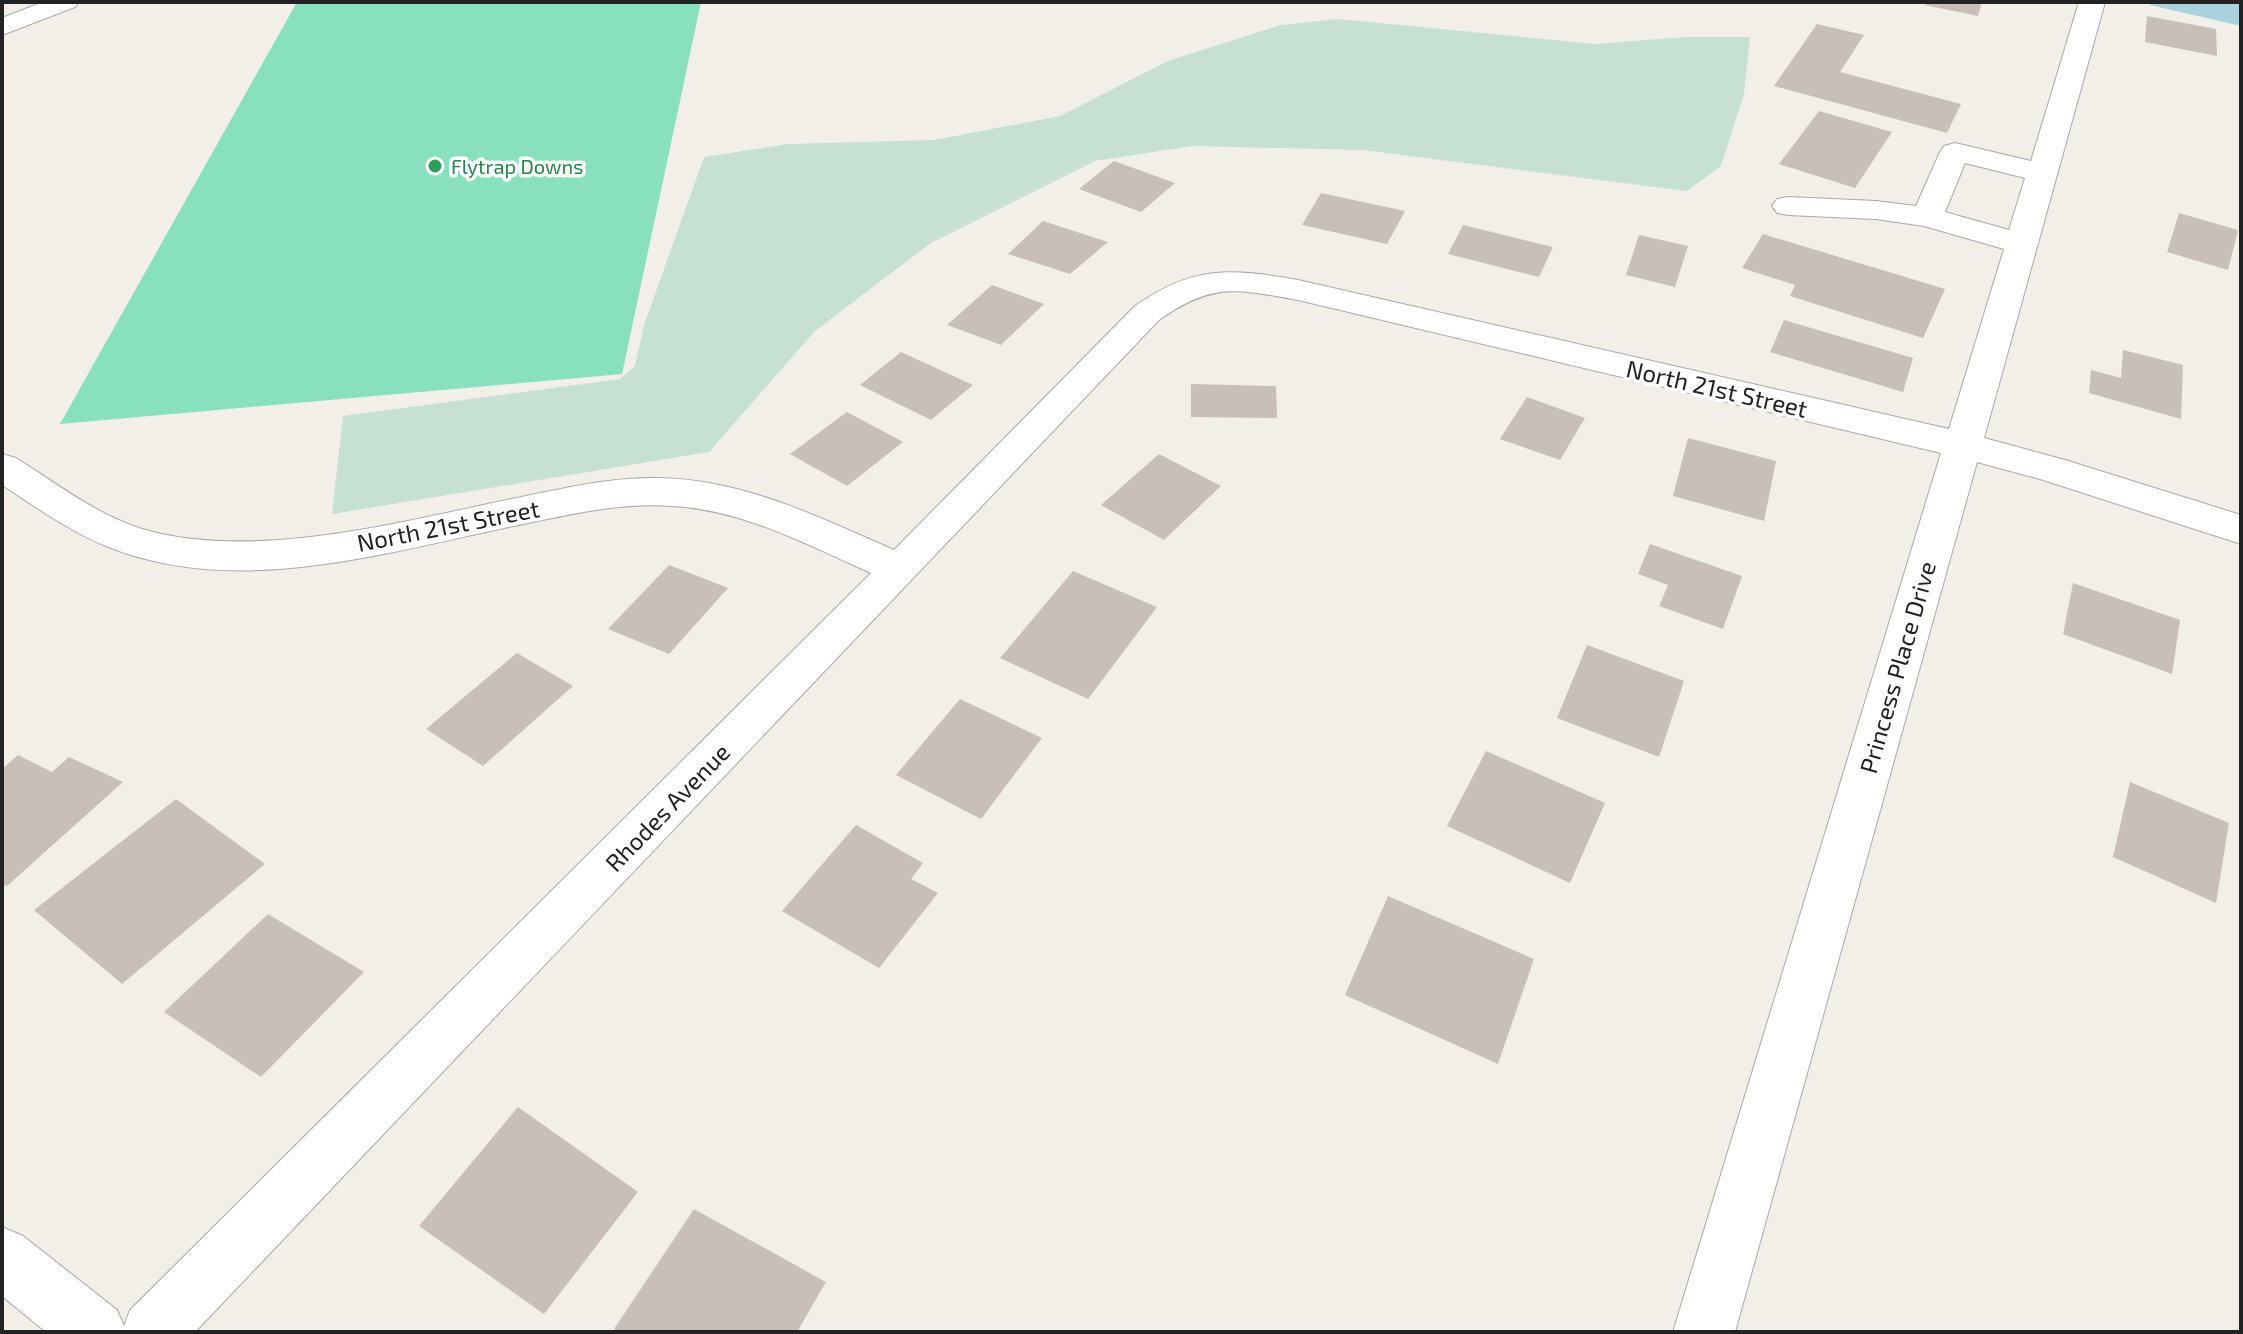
<svg xmlns="http://www.w3.org/2000/svg" width="2243" height="1334" font-family="'Exo 2',sans-serif">
<rect width="100%" height="100%" fill="#f2efe9"/>
<path fill="#c6e0d4" d="M1338,19L1595,44L1686,37H1750L1744,94L1721,166L1687,191L1362,150L1192,146L1095,161L931,243L815,331L709,452L332,514L343,416L620,379L635,366L644,325L704,157L788,144L934,140L1060,116L1168,61L1281,25Z"/>
<path fill="#88e0be" d="M297,2H701L622,374L60,424Z"/>
<path fill="#aad3df" d="M2151,2H2241V26L2150,5Z"/>
<g fill="#c7bfb8">
<path d="M1927,2H1982L1978,16L1925,5Z"/>
<path d="M2147,16L2216,29L2217,56L2145,42Z"/>
<path d="M1817,24L1864,35L1840,72L1961,104L1947,133L1774,86Z"/>
<path d="M1819,111L1892,132L1855,188L1779,164Z"/>
<path d="M1114,161L1175,183L1141,212L1079,189Z"/>
<path d="M1321,193L1405,211L1387,244L1302,225Z"/>
<path d="M2179,213L2238,230L2228,270L2167,252Z"/>
<path d="M1043,221L1108,242L1070,274L1008,254Z"/>
<path d="M1463,225L1553,247L1539,277L1448,254Z"/>
<path d="M1763,234L1945,289L1923,338L1790,296L1795,285L1742,268Z"/>
<path d="M1639,235L1688,246L1675,287L1626,275Z"/>
<path d="M992,285L1044,304L1001,345L947,325Z"/>
<path d="M1784,320L1913,358L1903,392L1770,352Z"/>
<path d="M2123,350L2183,365L2181,419L2089,393L2091,370L2121,378Z"/>
<path d="M901,352L973,385L931,420L860,385Z"/>
<path d="M1191,384L1276,386L1277,418L1191,417Z"/>
<path d="M1527,397L1585,418L1560,460L1500,439Z"/>
<path d="M847,412L903,442L847,486L790,454Z"/>
<path d="M1688,438L1776,461L1764,521L1673,496Z"/>
<path d="M1159,454L1221,486L1164,540L1101,505Z"/>
<path d="M1650,544L1742,576L1723,629L1659,606L1668,585L1638,574Z"/>
<path d="M669,565L728,588L669,654L608,629Z"/>
<path d="M1073,571L1157,607L1088,699L1000,658Z"/>
<path d="M2073,583L2180,620L2172,674L2063,634Z"/>
<path d="M1587,645L1684,681L1659,757L1557,718Z"/>
<path d="M517,653L573,686L483,766L426,729Z"/>
<path d="M960,699L1042,738L981,819L896,775Z"/>
<path d="M1486,751L1605,803L1570,883L1447,826Z"/>
<path d="M18,755L52,772L69,757L123,782L7,886L2,884V769Z"/>
<path d="M2130,782L2229,823L2216,903L2113,857Z"/>
<path d="M176,799L265,864L122,984L34,910Z"/>
<path d="M856,825L923,863L911,879L938,893L879,968L782,911Z"/>
<path d="M1388,896L1534,959L1498,1064L1345,995Z"/>
<path d="M268,914L364,972L261,1077L164,1012Z"/>
<path d="M518,1107L638,1192L544,1314L419,1226Z"/>
<path d="M694,1209L826,1282L797,1332H619L614,1329Z"/>
</g>
<g fill="none" stroke-linecap="round" stroke-linejoin="round">
<g stroke="#a9a9a9" stroke-width="2">
<g id="minor">
<path d="M43,2H79L75,7L2,35V18Z"/>
<path d="M2079,2H2105L1984,438L2065,460L2241,515V544L2040,479L1977,462L1735,1332H1673L1941,453L1298,300C1236,289 1213,282 1159,320L195,1332H46L2,1296V1227L23,1236L117,1310L124,1326L130,1310L871,573C806,544 743,510 672,506C616,502 559,517 504,528C378,555 232,598 106,546C69,531 36,507 2,485V454L16,458C56,483 97,515 142,529C256,563 412,519 526,496C569,487 614,477 658,478C742,479 819,517 894,550L1135,306C1193,265 1231,268 1298,280L1949,429L2004,249L1924,226L1876,219L1788,215L1777,213L1772,206L1777,199L1788,197L1876,201L1916,206L1940,152L1944,146L1955,143L2031,161ZM1965,163L2025,178L2009,230L1945,212Z"/>
</g>
</g>
<use href="#minor" fill="#fff" fill-rule="evenodd"/>
</g>
<circle fill="#2e9e5b" stroke="#fff" stroke-width="3" cx="435" cy="166" r="8"/>
<g text-anchor="middle" dominant-baseline="central" stroke-width="7" stroke-linejoin="round" paint-order="stroke">
<g font-size="20" fill="#27864d" stroke="#fff" text-anchor="start">
<text x="451" y="166">Flytrap Downs</text>
</g>
<g font-size="24" fill="#222" stroke="#fff">
<text transform="translate(1717 388) rotate(13)">North 21st Street</text>
<text transform="translate(448 525) rotate(-11)">North 21st Street</text>
<text transform="translate(1897 667) rotate(-74)">Princess Place Drive</text>
<text transform="translate(667 807) rotate(-46)">Rhodes Avenue</text>
</g>
</g>
<rect width="2243" height="1334" fill="none" stroke="#222222" stroke-width="8"/>
</svg>
